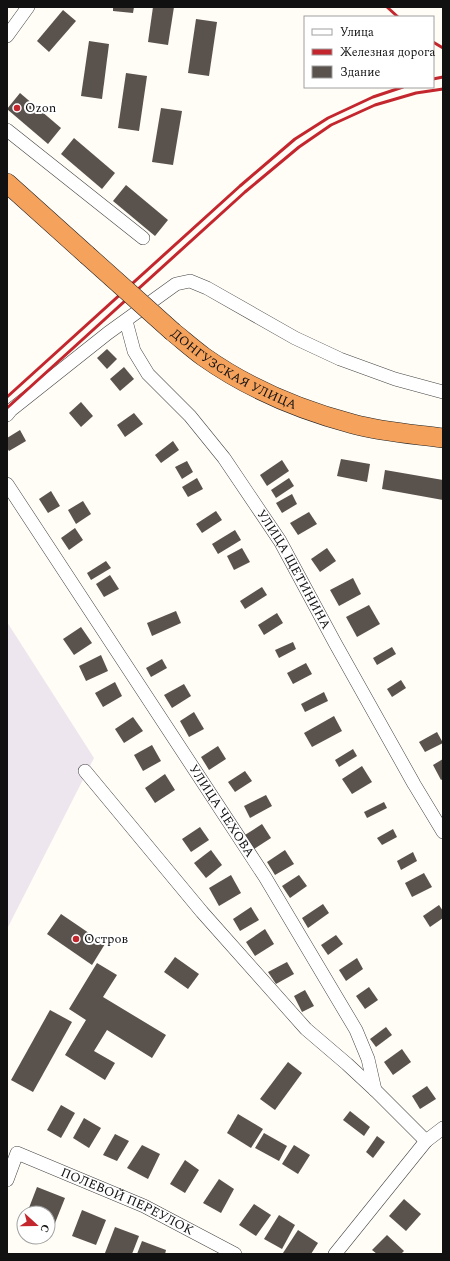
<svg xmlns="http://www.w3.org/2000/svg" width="450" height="1261" font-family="Spectral,serif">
<rect width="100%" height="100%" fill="#fffdf5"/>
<path fill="#eee6ef" d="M7,622L94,758L7,929Z"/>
<g fill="#5a524d">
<path d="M113,7H134L133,13L113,11Z"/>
<path d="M153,7H174L168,45L148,42Z"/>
<path d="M63,10L76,21L49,52L37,41Z"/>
<path d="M196,19L217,22L209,76L188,73Z"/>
<path d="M89,41L109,44L102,99L81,96Z"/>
<path d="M126,73L147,76L139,131L118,128Z"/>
<path d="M20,93L61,128L48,144L7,109Z"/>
<path d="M161,108L182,111L173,165L152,162Z"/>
<path d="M74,138L115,173L102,189L61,154Z"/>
<path d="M126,185L168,220L155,236L113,201Z"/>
<path d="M107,349L117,359L107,369L97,358Z"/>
<path d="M124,367L134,379L120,391L110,379Z"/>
<path d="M81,402L93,416L81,427L69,413Z"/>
<path d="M134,413L143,424L125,437L117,425Z"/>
<path d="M20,430L26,441L9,451L7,448V438Z"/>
<path d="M173,441L179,450L161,463L155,455Z"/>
<path d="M341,459L370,464L367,482L337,476Z"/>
<path d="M282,460L289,471L267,486L260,475Z"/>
<path d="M187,461L193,472L182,479L175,467Z"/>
<path d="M385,470L443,480V500L382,489Z"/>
<path d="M197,478L203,489L188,497L182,487Z"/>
<path d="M289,478L294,486L276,498L271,490Z"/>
<path d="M51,491L60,506L48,513L39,499Z"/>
<path d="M292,494L297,504L282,513L276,503Z"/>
<path d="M83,501L91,514L76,524L68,510Z"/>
<path d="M216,511L222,520L202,533L196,524Z"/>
<path d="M309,512L317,524L298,535L290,523Z"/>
<path d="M75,528L83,540L69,550L61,538Z"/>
<path d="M235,530L241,540L218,554L212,544Z"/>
<path d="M242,548L250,562L234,570L227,556Z"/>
<path d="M327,548L336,561L320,572L311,559Z"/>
<path d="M106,561L111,568L91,580L87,573Z"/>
<path d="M110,575L119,589L104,597L96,584Z"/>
<path d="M353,578L361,594L339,606L330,590Z"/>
<path d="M262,587L267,595L245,609L240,601Z"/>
<path d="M369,605L380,624L357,637L346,617Z"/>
<path d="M176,611L181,623L152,636L147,623Z"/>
<path d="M277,613L283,623L264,635L258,625Z"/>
<path d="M81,627L92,643L74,655L63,639Z"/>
<path d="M293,642L296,649L279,658L275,650Z"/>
<path d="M392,647L396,654L377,665L373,658Z"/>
<path d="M101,655L108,671L86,681L79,666Z"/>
<path d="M162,659L167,668L151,677L146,668Z"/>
<path d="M306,663L312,674L293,684L287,673Z"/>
<path d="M401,680L406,688L392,697L387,689Z"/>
<path d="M115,682L122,696L103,707L95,693Z"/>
<path d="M184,684L191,696L172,708L164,695Z"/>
<path d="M324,692L328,701L305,712L301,704Z"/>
<path d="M194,712L204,729L189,737L180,721Z"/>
<path d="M334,716L342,731L312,747L304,733Z"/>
<path d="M133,717L143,731L124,743L115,729Z"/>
<path d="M437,732L443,743L425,752L419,742Z"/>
<path d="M152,745L161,761L143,771L134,755Z"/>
<path d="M218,746L226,759L209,770L201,757Z"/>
<path d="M353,749L357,756L339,767L335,760Z"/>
<path d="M443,759V779L441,780L433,765Z"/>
<path d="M362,766L372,782L352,794L342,779Z"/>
<path d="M245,771L252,781L235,792L228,782Z"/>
<path d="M165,774L175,790L155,803L145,788Z"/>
<path d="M266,795L272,806L250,818L244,806Z"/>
<path d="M384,802L387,808L367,818L364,812Z"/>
<path d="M262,824L271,838L254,849L245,835Z"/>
<path d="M200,827L209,840L191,852L182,839Z"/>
<path d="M393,829L397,837L382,845L377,838Z"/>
<path d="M211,850L222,865L206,878L194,863Z"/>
<path d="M285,850L294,864L275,875L267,862Z"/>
<path d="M413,852L417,861L401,870L397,861Z"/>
<path d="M424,873L432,887L412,897L405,883Z"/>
<path d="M231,875L241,893L219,906L209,888Z"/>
<path d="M299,875L307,886L290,898L282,886Z"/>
<path d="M323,904L329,913L308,928L302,918Z"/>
<path d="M439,905L443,911V918L430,927L423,916Z"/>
<path d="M251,907L259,920L240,931L233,919Z"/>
<path d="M61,914L105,944L92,965L47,934Z"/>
<path d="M265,929L274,944L255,956L246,942Z"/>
<path d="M336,935L343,944L328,955L321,945Z"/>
<path d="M175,957L199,974L188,989L164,972Z"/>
<path d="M357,958L363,969L346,981L339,970Z"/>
<path d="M287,962L294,974L276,984L268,972Z"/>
<path d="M97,963L117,975L103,997L166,1035L152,1058L107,1030L94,1051L115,1063L105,1080L65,1055L86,1020L69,1009Z"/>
<path d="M369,987L378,1000L365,1009L356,996Z"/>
<path d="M305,990L314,1006L302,1012L294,996Z"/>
<path d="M50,1010L72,1022L33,1092L11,1080Z"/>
<path d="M386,1027L392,1035L376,1047L370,1039Z"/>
<path d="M402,1049L411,1062L393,1075L384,1062Z"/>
<path d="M288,1062L302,1073L275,1110L260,1099Z"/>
<path d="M427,1086L436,1099L420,1109L412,1096Z"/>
<path d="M61,1105L75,1113L61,1138L47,1130Z"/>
<path d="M350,1111L370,1127L364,1136L343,1120Z"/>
<path d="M238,1114L263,1129L251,1148L227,1133Z"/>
<path d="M84,1118L101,1128L89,1148L73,1138Z"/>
<path d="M264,1133L287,1146L279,1161L255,1148Z"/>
<path d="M115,1134L129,1141L117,1161L103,1155Z"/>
<path d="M377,1136L385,1142L373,1158L366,1152Z"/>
<path d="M142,1145L160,1154L148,1179L127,1168Z"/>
<path d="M294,1145L310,1155L298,1174L282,1164Z"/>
<path d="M185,1160L199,1170L185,1193L170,1184Z"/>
<path d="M219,1179L234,1189L221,1213L203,1203Z"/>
<path d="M37,1187L65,1198L55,1223L48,1221V1213H27Z"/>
<path d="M404,1199L421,1214L406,1231L389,1216Z"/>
<path d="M254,1204L271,1215L256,1236L239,1225Z"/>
<path d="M82,1210L106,1220L96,1245L72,1236Z"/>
<path d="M279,1215L295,1225L282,1249L264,1239Z"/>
<path d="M115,1227L139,1236L132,1254H108L105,1253Z"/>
<path d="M298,1230L318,1243L311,1254H285L283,1253Z"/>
<path d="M387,1235L404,1251L401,1254H377L372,1250Z"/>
<path d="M142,1241L166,1250L165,1254H137Z"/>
</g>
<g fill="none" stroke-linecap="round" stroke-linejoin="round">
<g stroke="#444" stroke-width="14">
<g id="minor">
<path d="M7,36L28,7"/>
<path d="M7,130L143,238"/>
<path id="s1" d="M126,321L134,351L148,374L190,416L224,458L280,541L335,643L414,784L443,832"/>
<path d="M7,415L11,410L108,333L176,284L190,281L207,288L295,338L340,359L395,379L443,392"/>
<path id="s2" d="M7,484L265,877L356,1030L368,1059L375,1090L426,1141"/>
<path d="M85,771L202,912L306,1029L347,1064L375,1090"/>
<path id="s3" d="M7,1180L17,1153L144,1206L235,1254"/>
<path d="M335,1254L426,1141L443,1128"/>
</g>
</g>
<g stroke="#222" stroke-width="20">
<g id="highway">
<path d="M7,183L87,255"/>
<path id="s4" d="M173,332C183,340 193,349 204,357C248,388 300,410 353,424C382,432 413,434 443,438"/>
</g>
</g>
<use href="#minor" stroke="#fff" stroke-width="13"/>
<use href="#highway" stroke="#f5a25d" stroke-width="19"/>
<g stroke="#c4262e" stroke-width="3">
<path d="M387,7L398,17"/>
<path d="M433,42L443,48"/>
<path d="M433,79L443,77"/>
<path d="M7,397L240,186L295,139L328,118L373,97L403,87"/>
<path d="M7,408L245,192L299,147L331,125L375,105L416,93L443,89"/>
</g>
<g stroke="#222" stroke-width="20" stroke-linecap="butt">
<path id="highway-bridge" d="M87,255L173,332"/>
</g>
<use href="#highway-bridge" stroke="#f5a25d" stroke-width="19"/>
</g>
<g fill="#c4262e" stroke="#fff" stroke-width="1.5">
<circle cx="17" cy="108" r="4"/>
<circle cx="76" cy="939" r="4"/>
</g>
<g text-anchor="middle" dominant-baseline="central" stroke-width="4" stroke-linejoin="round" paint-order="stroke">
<g font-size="13" fill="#111" stroke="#fff" text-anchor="start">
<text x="25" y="108">Ozon</text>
<text x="84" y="939">Остров</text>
</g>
<g font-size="13" fill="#111" stroke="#fff">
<text stroke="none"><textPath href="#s4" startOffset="72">ДОНГУЗСКАЯ УЛИЦА</textPath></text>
<text stroke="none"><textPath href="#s1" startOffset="303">УЛИЦА ЩЕТИНИНА</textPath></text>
<text stroke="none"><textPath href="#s2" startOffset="391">УЛИЦА ЧЕХОВА</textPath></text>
<text stroke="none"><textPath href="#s3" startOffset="149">ПОЛЕВОЙ ПЕРЕУЛОК</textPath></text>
</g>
</g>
<rect width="450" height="1261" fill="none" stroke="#111111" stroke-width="16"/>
<rect x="304" y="16" width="130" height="72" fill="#ffffff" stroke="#a0a0a0"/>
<rect x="312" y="29" width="20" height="6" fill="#ffffff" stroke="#a0a0a0"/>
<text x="340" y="36" font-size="12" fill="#111111">Улица</text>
<rect x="312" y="49" width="20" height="6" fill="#c4262e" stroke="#a0a0a0"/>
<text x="340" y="56" font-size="12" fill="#111111">Железная дорога</text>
<rect x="312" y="66" width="20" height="12" fill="#5a524d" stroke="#a0a0a0"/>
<text x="340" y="76" font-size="12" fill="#111111">Здание</text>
<g transform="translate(36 1225) rotate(111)"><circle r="19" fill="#ffffff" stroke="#a0a0a0"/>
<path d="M0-3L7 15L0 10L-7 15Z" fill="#c4262e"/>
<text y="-6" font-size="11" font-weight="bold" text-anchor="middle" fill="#111111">С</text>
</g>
</svg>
